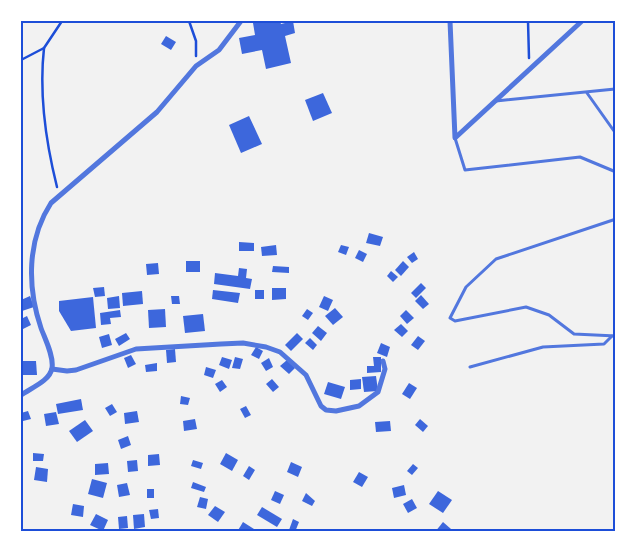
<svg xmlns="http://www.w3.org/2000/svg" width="637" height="553" font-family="'Roboto Condensed',sans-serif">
<rect width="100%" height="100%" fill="#f2f2f2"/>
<g fill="#3d67dc">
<path d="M263,21H280L281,24L293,21L295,33L285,36L291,63L266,69L262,50L242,54L239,38L255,35L253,23Z"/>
<path d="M166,36L176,42L171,50L161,44Z"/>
<path d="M323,93L332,113L313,121L305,100Z"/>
<path d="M249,116L262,144L241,153L229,125Z"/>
<path d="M369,233L383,237L380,246L366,243Z"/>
<path d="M239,242L254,243V251H239Z"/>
<path d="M276,245L277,255L262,256L261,247Z"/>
<path d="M341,245L349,247L346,255L338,252Z"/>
<path d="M359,250L367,254L363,262L355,258Z"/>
<path d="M414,252L418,259L412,263L407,257Z"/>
<rect x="186" y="261" width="14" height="11"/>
<path d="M403,261L409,267L401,276L395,270Z"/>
<path d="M158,263L159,274L147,275L146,264Z"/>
<path d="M273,266L289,267V273L272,272Z"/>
<path d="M239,268L247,269L246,278L252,279L250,289L214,284L215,273L238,276Z"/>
<path d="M391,271L398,277L393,282L387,276Z"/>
<path d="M421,283L426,288L416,298L411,293Z"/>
<path d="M104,287L105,296L95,297L93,288Z"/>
<path d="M272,288H286V299L272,300Z"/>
<path d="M213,290L240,293L238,303L212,299Z"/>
<rect x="255" y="290" width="9" height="9"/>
<path d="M142,291L143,304L123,306L122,293Z"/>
<path d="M421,295L429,304L423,309L415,301Z"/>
<path d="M30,296L34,307L22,311L21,300Z"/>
<path d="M119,296L120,308L108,309L107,298Z"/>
<path d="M171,296H179L180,304H172Z"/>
<path d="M324,296L333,300L328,311L319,307Z"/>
<path d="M93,297L96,328L71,331L59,311V301Z"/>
<path d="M335,308L343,317L333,325L325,316Z"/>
<path d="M165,309L166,327L149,328L148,310Z"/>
<path d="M307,309L313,313L308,320L302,316Z"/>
<path d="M120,310L121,317L110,318L111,324L101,325L100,313Z"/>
<path d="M406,310L414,318L407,324L400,316Z"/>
<path d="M203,314L205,331L185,333L183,316Z"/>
<path d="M27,316L31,325L21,330V319Z"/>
<path d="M401,324L408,331L402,337L394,330Z"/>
<path d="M318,326L327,333L321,341L312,333Z"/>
<path d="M126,333L130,339L119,346L115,339Z"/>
<path d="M297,333L303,339L291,351L285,345Z"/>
<path d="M109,334L112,345L102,348L99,337Z"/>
<path d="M418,336L425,341L418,350L411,345Z"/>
<path d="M310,338L317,345L313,350L305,343Z"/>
<path d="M381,343L390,347L387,357L377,353Z"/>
<path d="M256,347L263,351L259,359L251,355Z"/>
<path d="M175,349L176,362L167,363L166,350Z"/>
<path d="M131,355L136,364L128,368L124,358Z"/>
<path d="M222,357L232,360L229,369L219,365Z"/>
<path d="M235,357L243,359L240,369L232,368Z"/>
<path d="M373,357H381V372L367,373V366H374Z"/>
<path d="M269,358L273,367L266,371L261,363Z"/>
<path d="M287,360L295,368L289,374L280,366Z"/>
<path d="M22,361H36L37,375H23Z"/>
<path d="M157,363V371L146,372L145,365Z"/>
<path d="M206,367L216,370L213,378L204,375Z"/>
<path d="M376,376L378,391L364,392L362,377Z"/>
<path d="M272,379L279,387L273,392L266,384Z"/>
<path d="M361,379V389L350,390V380Z"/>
<path d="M222,380L227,387L220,392L215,384Z"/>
<path d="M328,382L345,387L341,399L324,394Z"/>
<path d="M409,383L417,388L410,399L402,394Z"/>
<path d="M181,396L190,398L188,405L180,404Z"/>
<path d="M81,399L83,410L58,414L56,404Z"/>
<path d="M112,404L117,412L110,416L105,408Z"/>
<path d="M246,406L251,415L245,418L240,409Z"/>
<path d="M28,411L31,419L23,421L21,413Z"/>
<path d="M137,411L139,422L125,424L124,413Z"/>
<path d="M56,412L59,424L46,426L44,414Z"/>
<path d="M195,419L197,429L184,431L183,421Z"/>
<path d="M420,419L428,426L423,432L415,425Z"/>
<path d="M85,420L93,431L77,442L69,431Z"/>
<path d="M390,421L391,431L376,432L375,422Z"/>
<path d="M128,436L131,445L121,449L118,440Z"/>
<path d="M33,453L44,454L43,461H33Z"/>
<path d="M226,453L238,460L232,471L220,464Z"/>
<path d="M159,454L160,465L148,466V455Z"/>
<path d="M137,460L138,471L128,472L127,461Z"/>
<path d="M193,460L203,463L201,469L191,466Z"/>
<path d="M291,462L302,467L298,477L287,472Z"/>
<path d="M108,463L109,474L95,475V464Z"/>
<path d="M413,464L418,468L412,475L407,471Z"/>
<path d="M249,466L255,470L249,480L243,476Z"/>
<path d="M36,467L48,469L47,482L34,480Z"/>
<path d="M359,472L368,477L362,487L353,482Z"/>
<path d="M92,479L107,483L103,498L88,494Z"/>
<path d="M193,482L206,487L204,492L191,488Z"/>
<path d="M127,483L130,495L119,497L117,485Z"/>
<path d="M404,485L406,495L394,498L392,488Z"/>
<rect x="147" y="489" width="7" height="9"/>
<path d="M275,491L284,495L280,504L271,500Z"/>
<path d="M438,491L452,500L443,513L429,504Z"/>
<path d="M306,493L315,501L312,506L302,501Z"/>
<path d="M200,497L208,499L206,509L197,507Z"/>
<path d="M412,499L417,508L408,513L403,504Z"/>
<path d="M73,504L84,506L83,517L71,515Z"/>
<path d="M215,506L225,512L218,522L208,515Z"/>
<path d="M262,507L282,519L277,527L257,515Z"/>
<path d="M158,509L159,518L151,519L149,510Z"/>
<path d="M96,514L108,520L103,531L90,525Z"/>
<path d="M144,514L145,527L134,529L133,515Z"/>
<path d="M127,516L128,528L119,529L118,517Z"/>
<path d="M293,519L299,522L295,532L289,530Z"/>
<path d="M243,522L254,529L252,532H237Z"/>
<path d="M443,522L451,529L448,532H435Z"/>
</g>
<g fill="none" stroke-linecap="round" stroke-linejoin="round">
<g stroke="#1d4ed8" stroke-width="2.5">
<path d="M189,21L196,41V56"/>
<path d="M528,21L529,58"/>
<path d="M44,48C39,93 46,143 57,187"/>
<path d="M21,60L44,48L62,21"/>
</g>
<g stroke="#5277de" stroke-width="3">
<path d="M587,93L614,131"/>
<path d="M496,101L615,89"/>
<path d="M455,138L465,170L580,157L616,172"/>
<path d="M616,219L496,259L466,287L450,318L455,321L526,307L549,315L574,334L616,336"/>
<path d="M470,367L543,347L604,344L612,336"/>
</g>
<g stroke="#5277de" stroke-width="5">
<path d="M450,21L455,138L582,21"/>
<path d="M52,369L67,371L76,370L136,349L221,344L243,343L266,347L280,352L306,375L321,406L326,410L336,411L359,406L378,392L385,369L383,361"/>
<path d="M21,395C31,388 50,381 52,368C54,356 45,339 41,328C27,287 27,240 51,203L157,112L196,66L219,50L241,21"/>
</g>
</g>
<rect width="637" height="553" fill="none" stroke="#ffffff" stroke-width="45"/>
<rect x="22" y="22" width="592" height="508" fill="none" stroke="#1d4ed8" stroke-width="2"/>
</svg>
